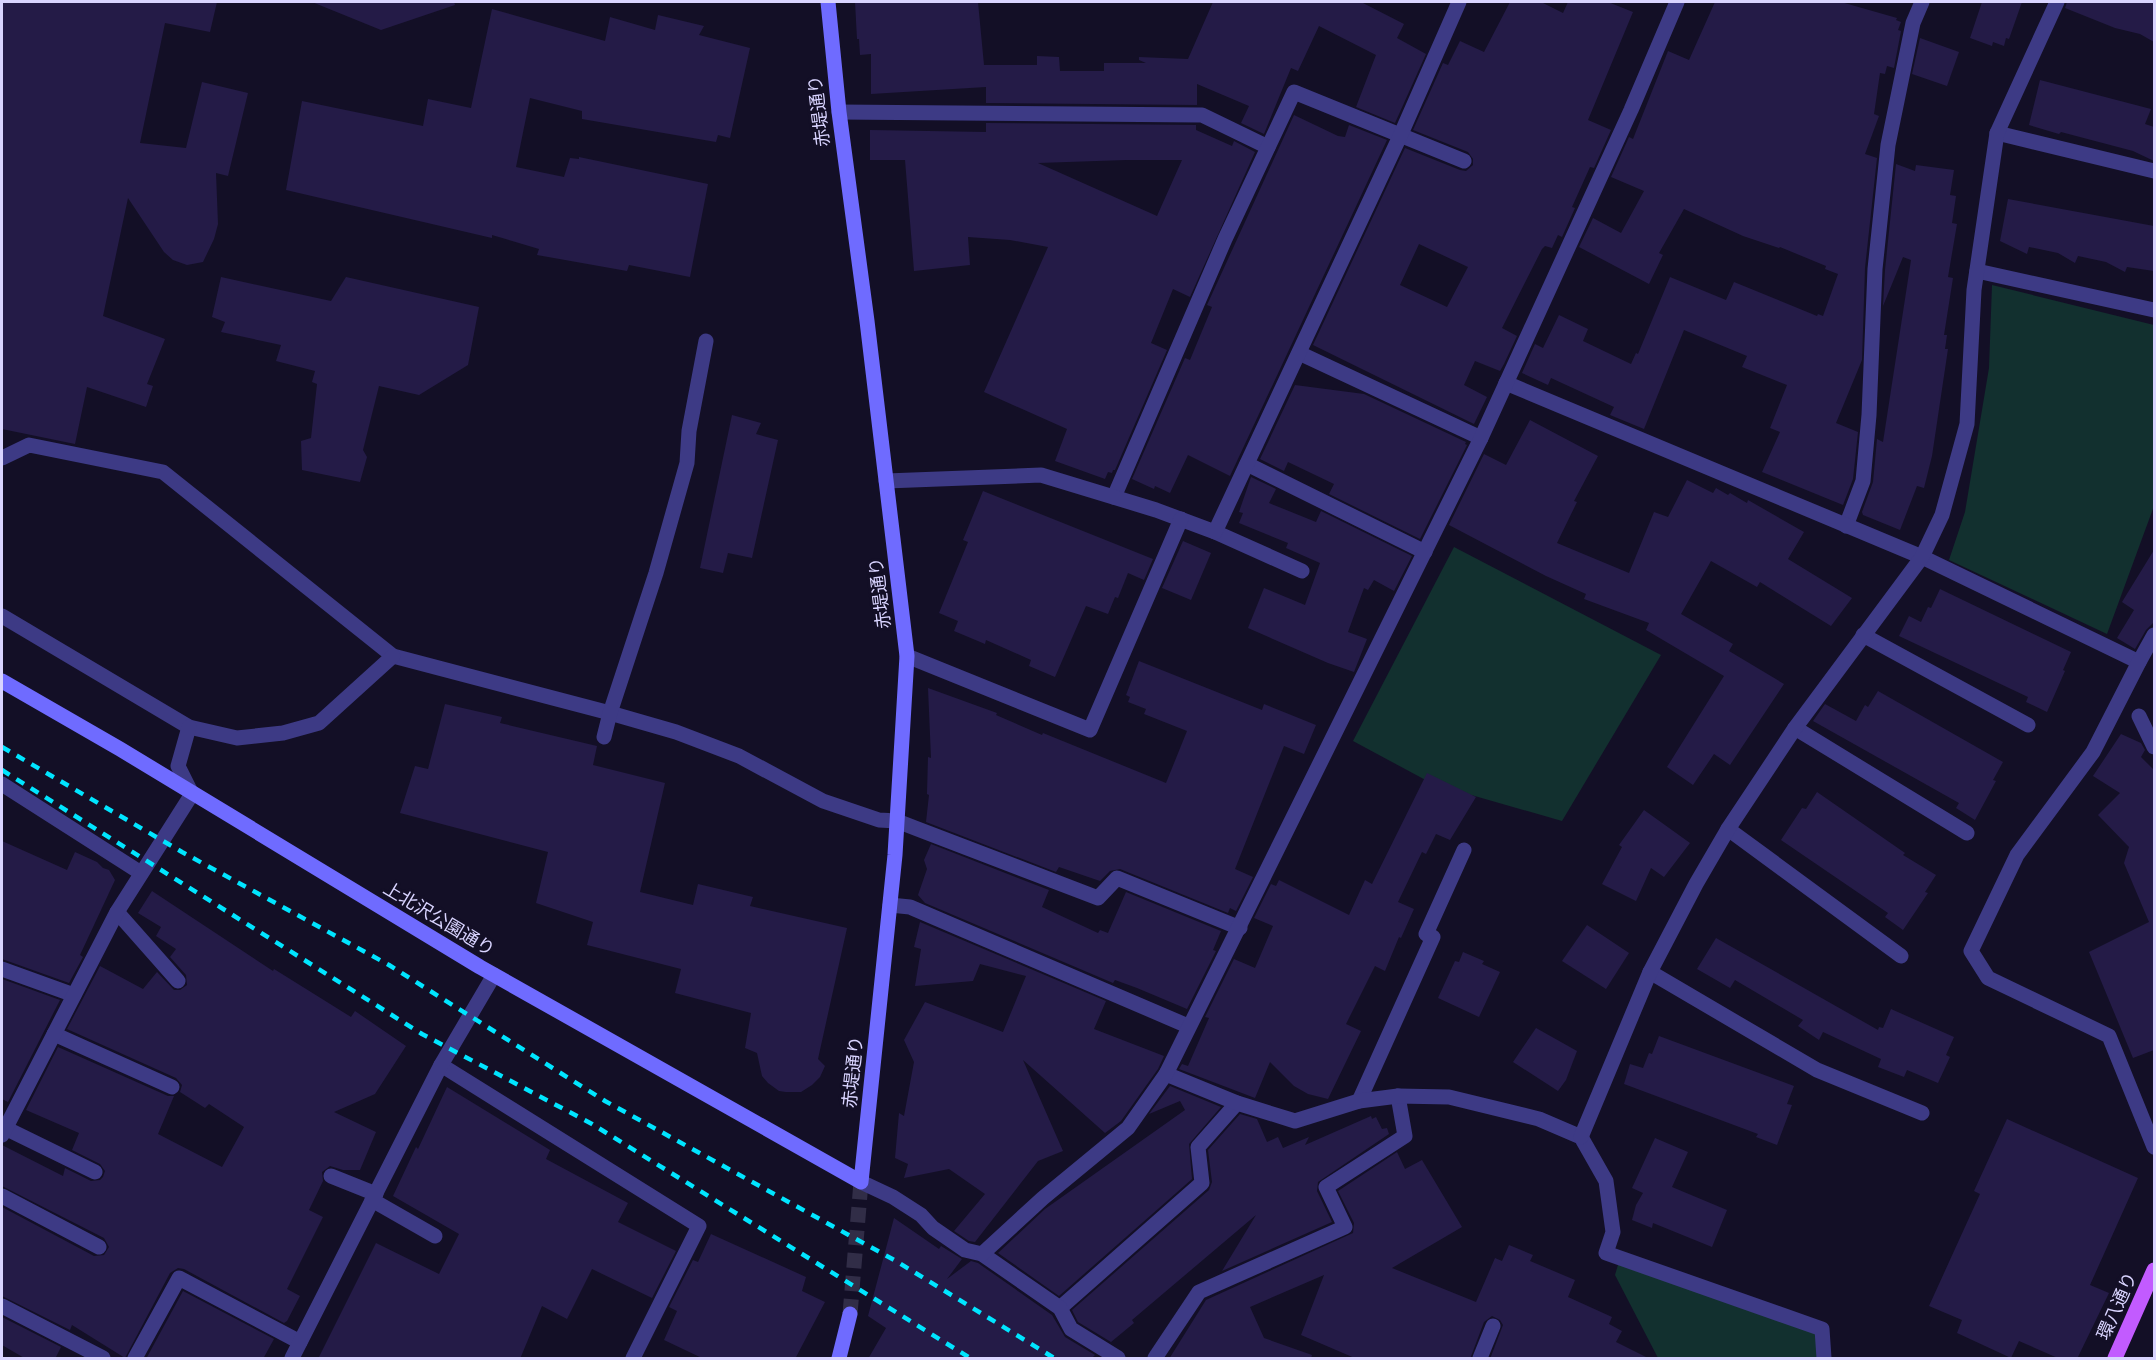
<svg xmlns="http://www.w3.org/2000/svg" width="2156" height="1360" font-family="Figtree,'Noto Sans JP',sans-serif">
<rect width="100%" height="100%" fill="#130f26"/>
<g fill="#12302f">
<path d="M1992,285L2154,325V506L2107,634L1949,560L1965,512L1989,368Z"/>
<path d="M1454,547L1661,655L1562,821L1433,784L1353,741Z"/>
<path d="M1620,1258L1822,1329L1824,1358H1658L1615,1275Z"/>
</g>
<g fill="#241b47" fill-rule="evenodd">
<path d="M2,2H217L210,32L165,23L140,143L186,148L202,82L248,93L228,176L216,173L218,224L214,239L203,262L187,265L173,260L164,252L128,198L103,316L165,339L147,384L153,386L146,407L87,387L75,444L2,429Z"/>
<path d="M312,2H454L455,5L381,30Z"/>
<path d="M855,2H978L984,65H1037V56L1059,57L1060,71H1104V63H1146L1139,60V57L1188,59L1213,2H1361L1404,24L1397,38L1426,54L1395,123L1356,107L1376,55L1319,26L1298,71L1291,68L1264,134L1241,123L1249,106L1197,84V105L986,103V87L871,94V54L860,55L859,39H857Z"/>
<path d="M1510,2H1541L1563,13L1568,2H1608L1633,12L1588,120L1611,130L1594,168L1590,167L1572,207L1575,208L1562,237L1558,235L1552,248L1545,246L1542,249L1502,328L1517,336L1504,364L1500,371L1475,361L1464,385L1487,397L1474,424L1313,345L1405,148L1460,170L1466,171L1473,165V159L1468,152L1413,130L1443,63L1448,65L1460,41L1484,52ZM1419,244L1468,267L1447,307L1400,285Z"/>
<path d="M1715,2H1841L1897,18L1896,20L1901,22L1898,30L1901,31L1894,68L1887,66L1885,74L1880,73L1874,114L1879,116L1865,154L1877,158L1865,268L1862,360L1836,423L1858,432L1853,479L1843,505L1762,472L1780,432L1770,428L1787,385L1742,367L1747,356L1684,330L1644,429L1610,415L1614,407L1551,378L1548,385L1522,373L1535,344L1543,348L1559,315L1588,329L1583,341L1631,364L1636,353L1638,354L1670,277L1726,300L1734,282L1817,316L1818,314L1823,316L1838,274L1825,269L1826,266L1780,247L1779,248L1743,236L1684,209L1659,253L1663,255L1649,284L1579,247L1593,218L1621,233L1644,191L1611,177L1629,137L1633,139L1668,51L1689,60Z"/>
<path d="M1982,2H2022L2009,39L2006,38L2004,46L1993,42L1992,46L1970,38Z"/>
<path d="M2067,2H2154V42L2140,34L2115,28L2065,8Z"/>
<path d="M492,9L605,41L610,17L655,30L658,15L704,26L699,35L750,48L730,138L718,135L716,142L582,119V111L530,98L516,167L564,177L570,158L579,159V157L708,184L690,277L629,265L627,271L537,255L539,249L492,235V238L286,190L302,101L423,126L428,99L471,108Z"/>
<path d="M1920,38L1959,52L1947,86L1912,74Z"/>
<path d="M2040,80L2151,109L2145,124L2154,127V161L2133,151L2061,132L2059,134L2029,125Z"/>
<path d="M1294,115L1338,136L1345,137L1349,125L1387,140L1230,476L1188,455L1170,493L1155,486L1154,489L1132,479L1185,358L1190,360L1212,307L1207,305Z"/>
<path d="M986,123L1196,125V130L1232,146L1234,141L1255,152L1190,297L1173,289L1151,343L1167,350L1115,470H1113L1112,473L1108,472L1105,479L1055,461L1067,429L984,392L1048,247L1010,240L968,237L970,265L914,271L905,160H870V130L986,132ZM1182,160L1157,216L1038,163L1126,160Z"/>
<path d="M1896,164L1915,171L1916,165L1954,170L1950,195L1956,196L1952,223L1957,224L1948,277L1953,278L1944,335H1947L1945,349H1948L1932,456L1924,488L1917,486L1900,530L1863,515L1862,512L1873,482L1877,439L1883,442L1911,260L1903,257L1883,306L1885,270Z"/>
<path d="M2008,199L2154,226V271L2127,267L2125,272L2106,262L2078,256L2075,263L2058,253L2029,247L2027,254L2000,241Z"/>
<path d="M221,277L331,301L346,277L479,307L468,365L419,395L379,386L363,450L367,457L360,482L302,470L301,441L311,438L317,384L312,382L315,371L276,361L281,345L221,332L225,322L212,317Z"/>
<path d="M1295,385L1364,394L1466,442L1465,444L1467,445L1420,539L1329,494L1334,484L1288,462L1284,471L1260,459Z"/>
<path d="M732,415L761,423L756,434L778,440L752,558L728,553L723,573L700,568Z"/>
<path d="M1530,420L1598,456L1574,501L1577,502L1557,543L1629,573L1654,512L1668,517L1687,480L1713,493L1716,488L1728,495L1730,493L1747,503L1748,500L1804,532L1788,559L1852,598L1831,626L1760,582L1757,587L1711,561L1681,614L1733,644L1729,651L1784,684L1730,765L1714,754L1693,785L1667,767L1724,676L1646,630L1649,623L1584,599L1586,594L1546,576L1449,525L1484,454L1506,465Z"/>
<path d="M1251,477L1276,489L1269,503L1316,522L1321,511L1412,556L1394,591L1374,580L1368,590L1364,588L1348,632L1367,639L1354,672L1328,663L1248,628L1264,588L1305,605L1320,563L1286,548L1288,543L1239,523L1243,513L1239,512Z"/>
<path d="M983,491L1153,559L1144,580L1128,573L1118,598L1115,597L1108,614L1086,606L1055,677L1029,666L1031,660L986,640L985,644L954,631L958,621L939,613L968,542L963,540Z"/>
<path d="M1183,541L1211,553L1191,600L1162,588Z"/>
<path d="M2154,550V622L2146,630L2135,649L2117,638L2134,610L2122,602Z"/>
<path d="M1940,589L2071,652L2063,670L2065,671L2047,712L2026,702L2028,697L1899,636L1909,616L1921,622L1928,607L1931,608Z"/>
<path d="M1139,661L1262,710L1264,704L1316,725L1304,754L1284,746L1235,869L1253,877L1236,911L1230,908L1228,913L1120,869L1110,871L1100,881L1059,867L1056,872L926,822L929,795L927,794L928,757L931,758L928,688L997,713L996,715L1042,735L1043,733L1166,783L1187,731L1144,714L1146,709L1128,702L1130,697L1126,695Z"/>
<path d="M1878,691L2003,762L1993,780L1996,781L1975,820L1956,808L1959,803L1813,721L1825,704L1856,721L1865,705L1868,707Z"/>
<path d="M445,704L502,717L500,723L597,746L593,765L665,783L640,892L693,905L698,884L753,897L750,906L847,928L818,1059L825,1066L820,1077L812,1085L801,1092H786L779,1091L768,1083L762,1076L757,1053L745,1048L751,1013L675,993L681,969L587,945L593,922L536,903L548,852L400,813L415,766L428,769Z"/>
<path d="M2121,734L2141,743L2145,750L2141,757L2154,770V1050L2133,1058L2089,952L2149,922L2124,863L2129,847L2098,815L2120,793L2093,776Z"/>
<path d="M1427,773L1476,797L1450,840L1436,834L1426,854L1422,852L1398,902L1414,909L1401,938L1399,937L1385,971L1375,966L1346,1024L1361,1031L1328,1099L1308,1094L1294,1086L1270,1062L1255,1098L1179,1069L1182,1064L1188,1066L1209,1018L1205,1017L1234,959L1255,968L1273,926L1254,918L1271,884L1276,886L1279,880L1349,915L1365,880L1372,884Z"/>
<path d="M1817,792L1905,853L1903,855L1936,875L1925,892L1928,893L1903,930L1885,917L1888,913L1781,840L1802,808L1806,809Z"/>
<path d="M1644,810L1690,843L1664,877L1651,868L1636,901L1602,884L1622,847L1619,845Z"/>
<path d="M2,841L67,870L75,852L97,862L103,868L109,870L115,880L80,955L83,957L69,983L2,959Z"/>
<path d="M931,844L1049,890L1042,907L1098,933L1100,930L1108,933L1126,892L1221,931L1213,950L1216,951L1187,1009L1137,988L1115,980L1113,983L925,903L918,895L927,869L924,860Z"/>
<path d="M152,891L273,971L274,969L351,1017L355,1011L406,1046L375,1094L334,1112L376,1132L360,1170H343L330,1166L322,1172L323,1181L309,1210L323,1217L287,1289L300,1296L287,1321L284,1323L184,1269L178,1268L170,1273L125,1358L72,1325L70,1330L2,1296V1207L94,1256L104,1255L109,1247L104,1238L2,1186V1145L63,1176L65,1168L91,1181L100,1180L103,1177L105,1171L100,1164L72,1150L79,1133L26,1110L58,1047L168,1096H174L158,1134L222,1167L244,1127L209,1104L205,1108L180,1092L182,1085L176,1078L67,1029L100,966L143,989L157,972L174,990H180L187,985L186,975L170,957L176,949L156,936L161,927L138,913Z"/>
<path d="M920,922L1106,1001L1094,1029L1164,1056L1158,1069L1121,1121L1105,1133L1023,1060L1063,1151L1038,1161L975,1242L969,1241L954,1231L985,1194L949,1169L904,1178L908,1164L895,1158L899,1113L904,1116L914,1062L904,1040L925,1002L1003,1032L1026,976L980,964L973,981L915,986L921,949L914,947Z"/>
<path d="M1587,925L1629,953L1606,989L1562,961Z"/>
<path d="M1716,938L1878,1030L1879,1027L1883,1028L1891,1009L1954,1037L1946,1055L1950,1057L1938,1083L1907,1070L1904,1077L1878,1067L1881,1059L1823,1032L1819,1040L1798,1026L1803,1020L1735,980L1730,988L1697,969Z"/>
<path d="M1463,952L1484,961L1482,964L1500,972L1479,1017L1438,998L1455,961L1459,962Z"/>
<path d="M2,979L60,1000L8,1102L2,1099Z"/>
<path d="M1536,1028L1577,1051L1566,1080L1558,1091L1513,1062Z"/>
<path d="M1659,1036L1794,1086L1787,1104L1792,1105L1777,1145L1756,1137L1758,1134L1624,1084L1630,1064L1643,1068L1649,1053L1652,1054Z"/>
<path d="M1170,1086L1221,1107L1189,1144L1192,1179L1059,1296L998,1253L1045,1209L1185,1110L1180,1101L1149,1114Z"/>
<path d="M447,1087L550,1150L546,1159L628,1203L618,1222L676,1251L652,1298L592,1269L567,1319L542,1306L520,1359H318L376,1243L439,1274L459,1234L393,1196L416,1147L418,1149Z"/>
<path d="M1240,1114L1257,1119L1267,1142L1278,1137L1283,1148L1309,1137L1305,1145L1371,1116L1372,1119L1376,1117L1382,1129L1387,1128L1389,1134L1318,1182L1317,1191L1332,1222L1222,1271L1256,1215L1132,1320L1134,1323L1111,1342L1078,1322L1072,1310L1209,1190L1212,1182L1208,1150Z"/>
<path d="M2007,1119L2138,1178L2090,1285L2109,1293L2077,1359H2060L2019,1341L2011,1358L1957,1333L1962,1320L1929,1306L1980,1194L1974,1191Z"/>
<path d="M1655,1138L1688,1152L1672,1187L1727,1210L1712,1247L1653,1223L1652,1228L1632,1220L1636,1205L1643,1193L1632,1188Z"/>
<path d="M1397,1152L1405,1169L1422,1160L1462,1227L1392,1268L1476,1302L1495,1258L1502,1261L1509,1245L1533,1255L1530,1261L1575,1280L1568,1297L1612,1317L1609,1324L1622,1331L1616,1342L1650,1359H1490L1503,1325L1500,1320L1492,1316L1484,1322L1470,1359H1357L1301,1335L1324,1275L1250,1307L1264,1338L1312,1355L1311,1359H1169L1206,1300L1353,1233L1354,1223L1338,1191Z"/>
<path d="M894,1218L939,1249L941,1246L962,1259L947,1279L971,1261L978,1263L1052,1315L1065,1337L1095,1355L1091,1359H868L886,1328L868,1316Z"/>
<path d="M711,1234L806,1277L802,1291L825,1302L795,1359H704L664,1340L677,1311L669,1307L693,1260L698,1262Z"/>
<path d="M183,1291L274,1339L263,1359H146Z"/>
<path d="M2,1317L61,1347L55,1359H26L2,1345Z"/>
</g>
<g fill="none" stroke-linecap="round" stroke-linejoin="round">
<path stroke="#312d47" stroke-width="15" stroke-dasharray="15 8" stroke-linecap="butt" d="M850,1314L861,1182"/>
<g stroke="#3d3a85" stroke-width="15">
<path d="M839,112L1202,115L1268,147"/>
<path d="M1997,133L2154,171"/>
<path d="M1977,271L2154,310"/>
<path d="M1299,353L1481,438"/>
<path d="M2,458L29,445L163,472L393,656L610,713L676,732L739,756L823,801L879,820L897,821L915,828L1098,898L1117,878L1240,928"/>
<path d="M1247,464L1425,552"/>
<path d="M1114,497L1225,239L1294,92L1464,161"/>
<path d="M1846,526L1863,481L1869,415L1875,269L1888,145L1913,23L1922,2"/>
<path d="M1215,532L1302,571"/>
<path d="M2,616L189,727L237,738L283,733L319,723L393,656"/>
<path d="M1863,635L2028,725"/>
<path d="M2139,716L2154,747"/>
<path d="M189,727L178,766L192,794"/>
<path d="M1795,728L1967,833"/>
<path d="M604,737L610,713L656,573L687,463L689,431L706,341"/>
<path d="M1728,829L1901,956"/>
<path d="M890,905L910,907L1188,1026"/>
<path d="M117,912L178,981"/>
<path d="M54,1034L172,1087"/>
<path d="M1359,1101L1433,937L1426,934L1464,850"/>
<path d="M5,1128L95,1172"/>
<path d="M2,1196L99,1247"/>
<path d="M2,1306L103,1358"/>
<path d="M1060,1308L1202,1183L1198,1147L1237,1103"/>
<path d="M135,1358L179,1278L300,1342"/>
<path d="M1155,1358L1199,1292L1345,1227L1326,1187L1405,1136L1398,1096"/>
<path d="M1480,1358L1493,1326"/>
</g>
<g stroke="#3d3a85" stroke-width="15">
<path d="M1506,383L1922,557L2139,662"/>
<path d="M886,481L1041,475L1156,510L1215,532L1401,134L1459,2"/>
<path d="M2154,635L2139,662L2093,752L2017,855L1971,951L1988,978L2109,1036L2154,1147"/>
<path d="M907,656L1090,730L1181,519"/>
<path d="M2,784L141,873"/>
<path d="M2,969L74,995"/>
<path d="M1650,972L1817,1070L1922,1113"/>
<path d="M441,1065L699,1226L633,1358"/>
<path d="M1166,1074L1237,1103L1295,1121L1359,1101L1398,1096L1449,1097L1539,1119L1581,1137L1606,1181L1613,1232L1606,1253L1822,1329L1824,1358"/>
<path d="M2,1135L117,912L192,794"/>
<path d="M1581,1137L1650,972L1696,884L1728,829L1795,728L1922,557L1942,515L1967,424L1974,290L1997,133L2057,2"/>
<path d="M331,1176L376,1194"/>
<path d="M861,1182L893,1197L921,1215L933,1228L965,1250L982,1254L1060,1308L1071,1329L1118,1358"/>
<path d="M372,1200L435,1236"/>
<path d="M982,1254L1043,1198L1128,1128L1166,1074L1481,438L1631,110L1677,2"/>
<path d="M292,1358L441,1065L494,975"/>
</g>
<g stroke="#6f6bff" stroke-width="15">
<path d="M2,681L120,749L480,967L861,1182L895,855L907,656L867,321L839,112L828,2"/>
<path d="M839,1358L850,1314"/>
</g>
<path stroke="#c25bff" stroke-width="15" d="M2115,1358L2154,1270"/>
<g stroke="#00e5ff" stroke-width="4.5" stroke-dasharray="9 8" stroke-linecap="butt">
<path d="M2,747L182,852L389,965L605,1101L896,1261L1054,1358"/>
<path d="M2,770L422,1034L592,1124L970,1358"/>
</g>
</g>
<g text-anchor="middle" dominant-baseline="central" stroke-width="6" stroke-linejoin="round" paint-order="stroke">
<g font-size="18" fill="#d9d4ff" stroke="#130f26">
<text transform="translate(819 111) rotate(-97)">赤堤通り</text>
<text transform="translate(880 593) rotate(-97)">赤堤通り</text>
<text transform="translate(439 919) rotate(31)">上北沢公園通り</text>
<text transform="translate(853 1072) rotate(-84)">赤堤通り</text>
<text transform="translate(2117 1306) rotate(-66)">環八通り</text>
</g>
</g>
<rect width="2156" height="1360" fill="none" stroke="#d9d4ff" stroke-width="6"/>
</svg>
